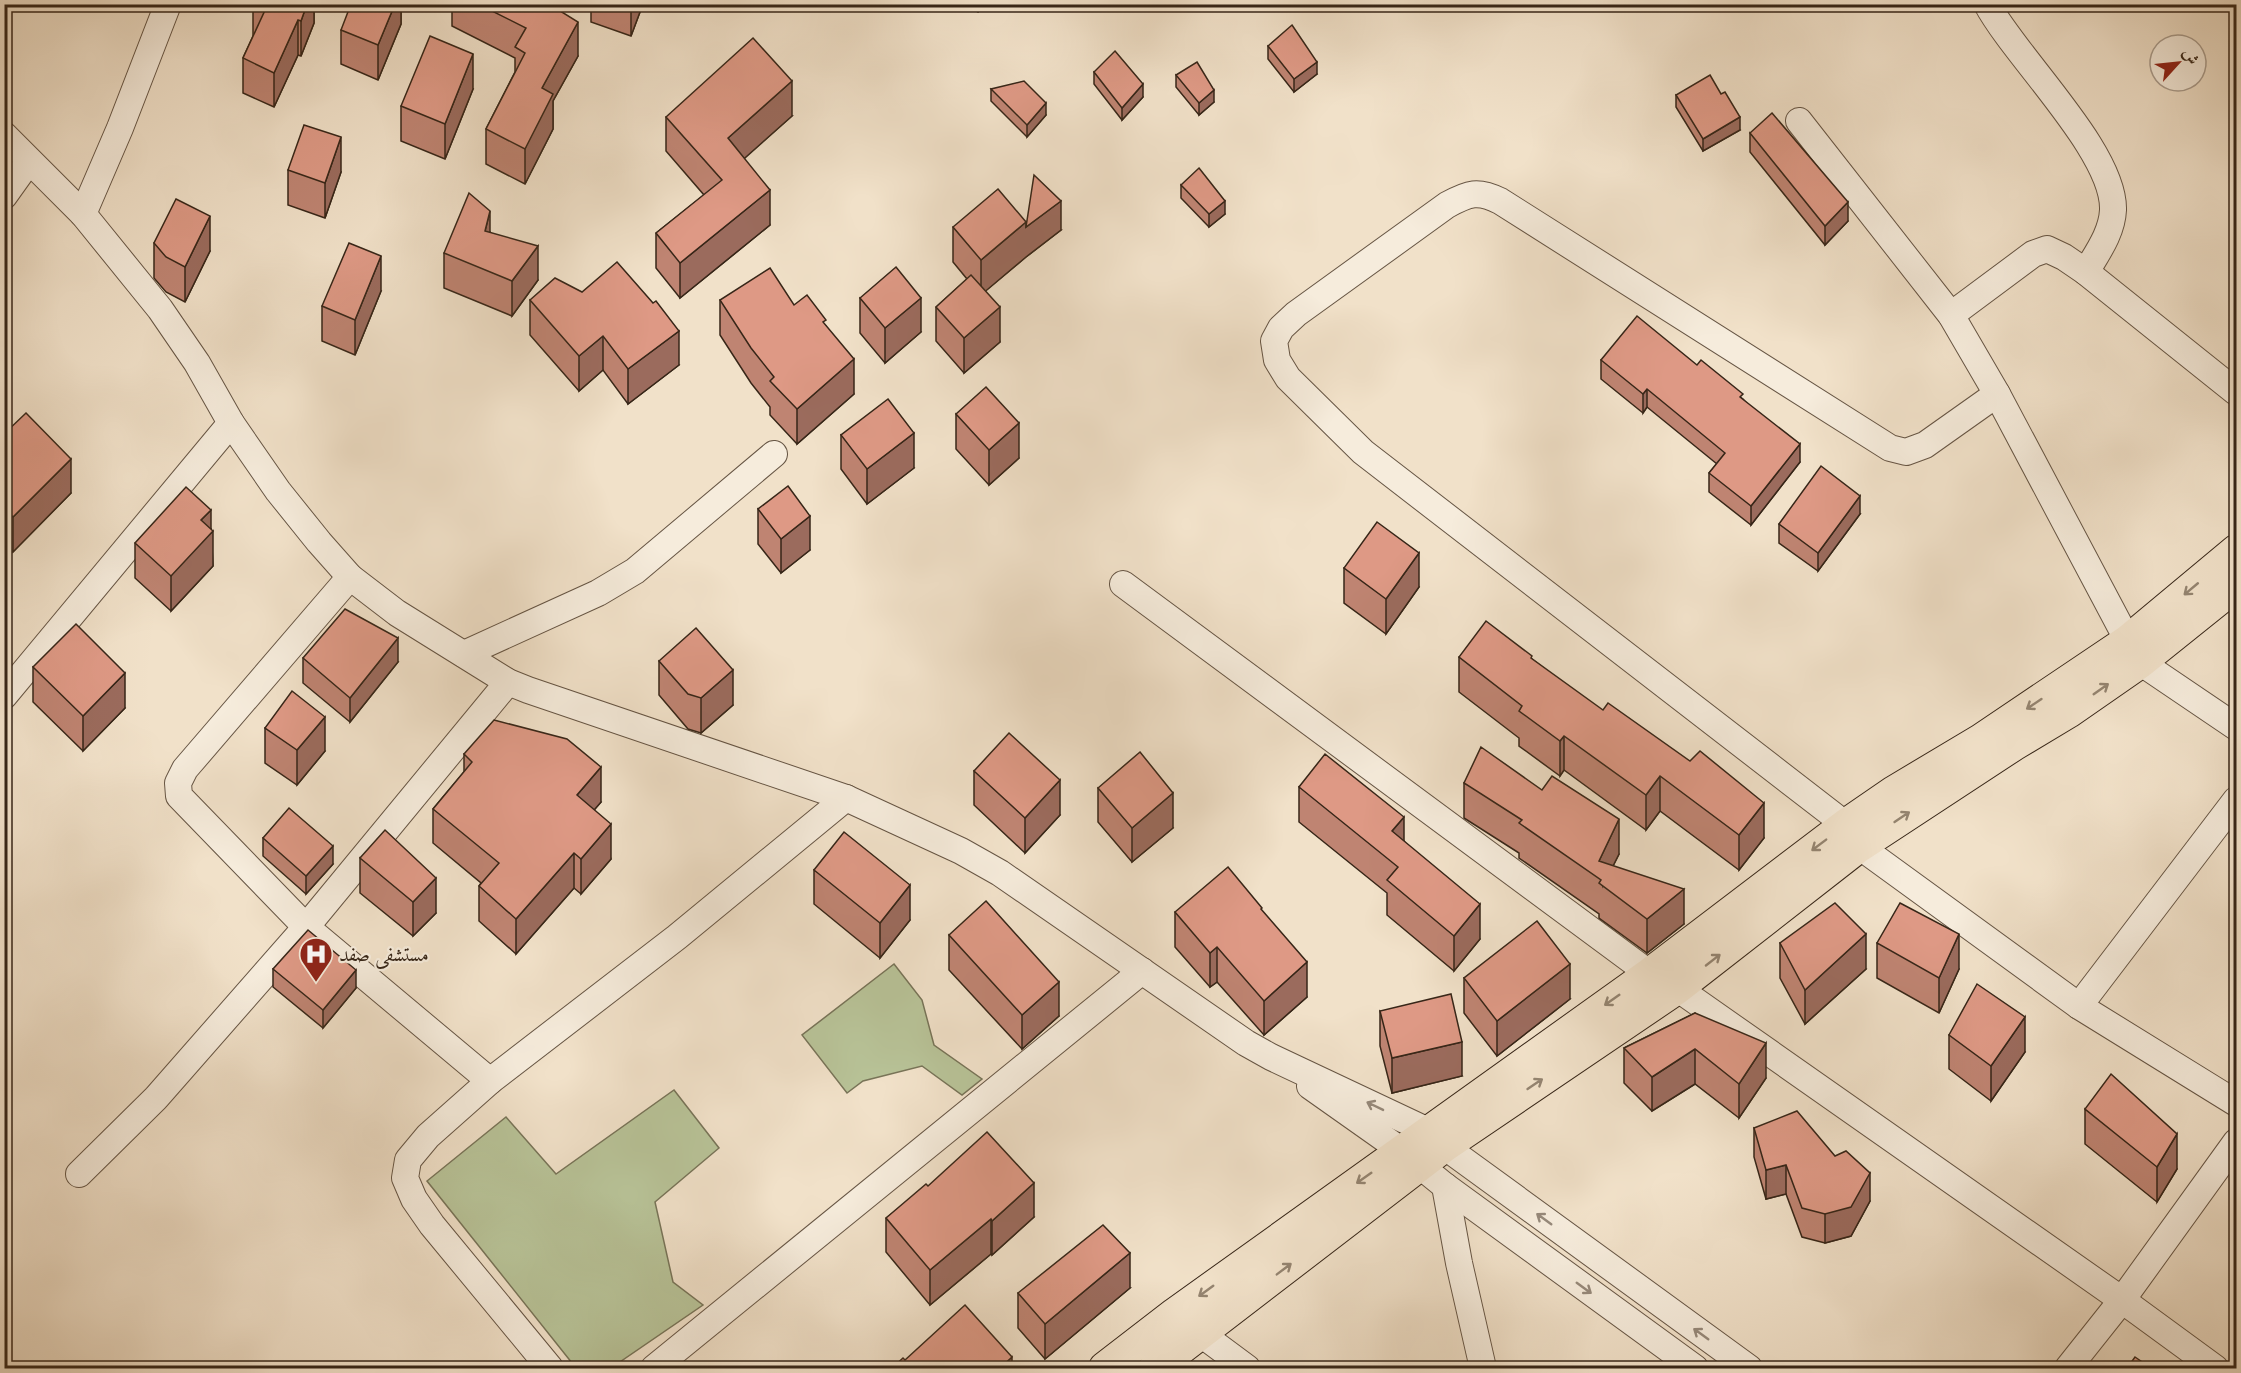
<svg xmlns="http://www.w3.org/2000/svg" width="2241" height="1373" font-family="'Libre Caslon Text',Amiri,serif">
<rect width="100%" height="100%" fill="#f1e1c9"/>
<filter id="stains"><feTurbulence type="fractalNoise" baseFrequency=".00333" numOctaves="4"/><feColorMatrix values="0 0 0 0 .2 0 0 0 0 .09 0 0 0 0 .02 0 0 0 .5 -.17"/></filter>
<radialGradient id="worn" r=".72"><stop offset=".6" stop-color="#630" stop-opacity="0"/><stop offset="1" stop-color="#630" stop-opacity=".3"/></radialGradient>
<g fill="#b8c398" stroke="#787458" stroke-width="1.5">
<path d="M894,964L922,1000L934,1045L982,1079L962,1095L922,1066L863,1081L847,1093L802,1035Z"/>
<path d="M674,1090L719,1148L655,1202L673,1282L703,1305L611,1368H576L427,1181L506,1117L556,1174Z"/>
</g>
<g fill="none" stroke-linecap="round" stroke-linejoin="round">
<g stroke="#654" stroke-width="28">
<g id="minor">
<path d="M1987,4C2016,58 2115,152 2113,210C2112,233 2097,253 2086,272"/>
<path d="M1799,121L1951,315L1997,394L2128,641"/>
<path d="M4,135L83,214L160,309L197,363L231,423L278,491L319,542L350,577L397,613L508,682L528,690L846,798L961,851L1000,873L1246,1043L1271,1057L1428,1131L1444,1146L1749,1368"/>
<path d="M4,196L29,161"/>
<path d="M83,214L120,128L168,4"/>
<path d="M1951,315L2033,254L2047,249L2064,257L2086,272L2236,392"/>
<path d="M350,577L185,769L178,783L179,796L306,927L490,1081"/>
<path d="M1123,584L1650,974"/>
<path d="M464,654L598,593L635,571L774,454"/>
<path d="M2140,662L2236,727"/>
<path d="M4,696L231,423"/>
<path d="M1846,825L1363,452L1288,378L1277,360L1274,341L1281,328L1296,314L1447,205C1469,193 1478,190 1500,201L1890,448L1906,452L1925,445L1997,394"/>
<path d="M1859,846L2079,1006L2236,1103"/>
<path d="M1677,988L2122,1300L2215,1368"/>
<path d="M2079,1006L2236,800"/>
<path d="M1310,1086L1402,1151L1445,1186L1695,1368"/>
<path d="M79,1174L156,1098L306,927L508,682"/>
<path d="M1445,1186L1459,1263L1483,1368"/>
<path d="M1185,1322L1247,1368"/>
<path d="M550,1368L432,1225L414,1199L405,1178L408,1160L428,1136L490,1081L677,937L846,798"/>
<path d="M654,1368L1142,971"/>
<path d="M2068,1368L2122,1300L2236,1142"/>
</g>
</g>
<g stroke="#372618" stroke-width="34">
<g id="major">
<path d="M1105,1368L1175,1314L1650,974L1846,825L1894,792L1981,740L2128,641L2236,551"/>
<path d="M1155,1368L1444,1146L1677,988L1859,846L2013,745L2068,712L2140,662L2236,585"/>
</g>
</g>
<use href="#minor" stroke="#f6ecdc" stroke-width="26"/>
<use href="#major" stroke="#f1e1c9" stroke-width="32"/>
</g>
<g fill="#bf8472" stroke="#372618" stroke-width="1.5">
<path d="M253,4H314V23L301,56L298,55L274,107L243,93V58L253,36Z"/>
<path d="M401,4V24L378,80L341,64V30Z"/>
<path d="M452,4H549L578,56L553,101V129L525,184L486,164V129L515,72V58L452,26Z"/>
<path d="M591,4H643L631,36L591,22Z"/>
<path d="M963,4H982L978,12Z"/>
<path d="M1268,46L1317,74L1294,92L1268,59Z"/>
<path d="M1094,72L1143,97L1122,120L1094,84Z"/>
<path d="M1176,75L1214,102L1199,115L1176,87Z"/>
<path d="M473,89L445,159L401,141V106Z"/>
<path d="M991,89L1046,115L1027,137L991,101Z"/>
<path d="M1676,95L1740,130L1703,151L1676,107Z"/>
<path d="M792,116L744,158L770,225L680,298L656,268V233L704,195L666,151V117Z"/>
<path d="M1750,133L1848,221L1825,245L1750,152Z"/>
<path d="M288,170L341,172L325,218L288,205Z"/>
<path d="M1181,185L1225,214L1209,227L1181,198Z"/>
<path d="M953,227H1026L1061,230L1026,257L985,291L1000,342L964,373L936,341V307L967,279L953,262Z"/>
<path d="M490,232L538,280L512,316L444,288V253Z"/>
<path d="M154,243L210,251L185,302L166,292L154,278Z"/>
<path d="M381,291L355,355L322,341V306Z"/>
<path d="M860,298L921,332L885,363L860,333Z"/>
<path d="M530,300L679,365L628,404L603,370L579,391L530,335Z"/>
<path d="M720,300L794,305L826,326L854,394L797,444L770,415V407L751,383L720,335Z"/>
<path d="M1601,360L1697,365L1743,399L1800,462L1751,525L1709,492V473L1717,464L1647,407L1643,413L1601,379Z"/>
<path d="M956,414L1019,458L989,485L956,449Z"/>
<path d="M4,434L71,493L13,552L4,543Z"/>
<path d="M841,435L914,468L867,504L841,469Z"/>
<path d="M758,509L810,550L781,573L758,544Z"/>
<path d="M1860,514L1818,571L1779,543V524Z"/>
<path d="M211,529L213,566L171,611L135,578V543Z"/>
<path d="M1344,568L1419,587L1386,634L1344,603Z"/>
<path d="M1459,657L1532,659L1764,838L1739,870L1660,811L1646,830L1564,770L1560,776L1519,746V738L1459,692Z"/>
<path d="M303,658L398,662L350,722L303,683Z"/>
<path d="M659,661L733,705L701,733L688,729L659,695Z"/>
<path d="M33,667L125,708L83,751L33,702Z"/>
<path d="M265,728L325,751L297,785L265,763Z"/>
<path d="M464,754L601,802L594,810L611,859L581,894L574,888L516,954L479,921V886L481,883L433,843V809L464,772Z"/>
<path d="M974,771L1060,815L1025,853L974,805Z"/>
<path d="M1464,783L1619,854L1613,866L1684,924L1647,953L1599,918V914L1519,858V853L1464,818Z"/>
<path d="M1299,787L1404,841L1480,939L1454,971L1387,915V893L1299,822Z"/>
<path d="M1098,788L1173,828L1132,862L1098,822Z"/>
<path d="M263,838L333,864L306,894L263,856Z"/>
<path d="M360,858L436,913L413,936L360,893Z"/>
<path d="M814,870L910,920L880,958L814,904Z"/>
<path d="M1262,911L1307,997L1264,1035L1217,982L1210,987L1175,947V912Z"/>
<path d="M949,935L1059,1016L1022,1049L949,970Z"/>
<path d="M1780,943L1866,969L1805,1024L1780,978Z"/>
<path d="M1877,943L1959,969L1939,1013L1877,978Z"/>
<path d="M273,969L356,988L323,1028L273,987Z"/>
<path d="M1464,978L1570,999L1497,1056L1464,1013Z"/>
<path d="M1380,1011L1462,1076L1392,1093L1380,1046Z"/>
<path d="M1695,1013L1766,1078L1739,1118L1695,1084L1652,1111L1624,1083V1048Z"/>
<path d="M1949,1035L2025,1052L1991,1101L1949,1069Z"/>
<path d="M2085,1109L2177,1169L2157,1202L2085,1144Z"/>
<path d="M1754,1128L1870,1201L1851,1236L1825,1243L1802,1237L1786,1194L1766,1199L1754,1157Z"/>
<path d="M928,1186L1034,1217L992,1255L991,1254L930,1305L886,1252V1218Z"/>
<path d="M2236,1215V1255L2234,1253V1218Z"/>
<path d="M1130,1288L1045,1359L1018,1328V1293Z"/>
</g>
<g fill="#9b6b5d" stroke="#372618" stroke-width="1.5">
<path d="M307,4H314V23L301,56V21Z"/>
<path d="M395,4H401V24L378,80V45Z"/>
<path d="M631,4H643L631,36Z"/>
<path d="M978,4H982L978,12Z"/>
<path d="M298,20V55L274,107V73Z"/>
<path d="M578,22V56L553,101V129L525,184V149L542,88Z"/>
<path d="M473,54V89L445,159V124Z"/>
<path d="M1317,62V74L1294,92V79Z"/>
<path d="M792,81V116L728,173V138Z"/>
<path d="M1143,84V97L1122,120V108Z"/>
<path d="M1214,90V102L1199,115V103Z"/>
<path d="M1046,103V115L1027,137V125Z"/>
<path d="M1740,117V130L1703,151V139Z"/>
<path d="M341,137V172L325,218V183Z"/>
<path d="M770,190V225L680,298V263Z"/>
<path d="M1061,201V230L1026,257L981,295V260L1026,222V227Z"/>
<path d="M1225,201V214L1209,227V214Z"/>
<path d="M1848,202V221L1825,245V226Z"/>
<path d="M490,211V245L485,231Z"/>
<path d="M210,216V251L185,302V267Z"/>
<path d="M538,246V280L512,316V281Z"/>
<path d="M381,256V291L355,355V320Z"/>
<path d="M921,298V332L885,363V328Z"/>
<path d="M1000,307V342L964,373V338Z"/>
<path d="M679,331V365L628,404V369Z"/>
<path d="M603,336V370L579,391V356Z"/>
<path d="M854,359V394L797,444V409Z"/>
<path d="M1647,389V407L1643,413V394Z"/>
<path d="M1019,423V458L989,485V450Z"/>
<path d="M914,433V468L867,504V469Z"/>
<path d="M1800,444V462L1751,525V506Z"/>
<path d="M71,459V493L13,552V517Z"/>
<path d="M1860,496V514L1818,571V553Z"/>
<path d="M211,510V533L213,531V566L171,611V576L201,520Z"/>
<path d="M810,516V550L781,573V539Z"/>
<path d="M1419,553V587L1386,634V599Z"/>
<path d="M398,638V662L350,722V698Z"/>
<path d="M733,670V705L701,733V698Z"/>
<path d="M125,673V708L83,751V716Z"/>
<path d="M325,717V751L297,785V750Z"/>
<path d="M1564,736V770L1560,776V741Z"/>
<path d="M601,767V802L577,830V795Z"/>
<path d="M1660,776V811L1646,830V795Z"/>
<path d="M1060,780V815L1025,853V818Z"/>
<path d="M1173,793V828L1132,862V828Z"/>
<path d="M1764,803V838L1739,870V835Z"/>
<path d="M1404,817V852L1392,831Z"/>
<path d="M1619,819V854L1603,886L1599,861Z"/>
<path d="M611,824V859L581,894V859Z"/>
<path d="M333,846V864L306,894V876Z"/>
<path d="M574,853V888L516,954V919Z"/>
<path d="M436,878V913L413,936V902Z"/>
<path d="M910,885V920L880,958V923Z"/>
<path d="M1684,889V924L1647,953V919Z"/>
<path d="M1480,904V939L1454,971V936Z"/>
<path d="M1866,934V969L1805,1024V990Z"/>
<path d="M1959,934V969L1939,1013V978Z"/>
<path d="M1217,947V982L1210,987V953Z"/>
<path d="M1307,962V997L1264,1035V1001Z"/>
<path d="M1570,964V999L1497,1056V1021Z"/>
<path d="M356,970V988L323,1028V1010Z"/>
<path d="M1059,982V1016L1022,1049V1015Z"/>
<path d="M2025,1017V1052L1991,1101V1066Z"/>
<path d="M1462,1042V1076L1392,1093V1058Z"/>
<path d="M1766,1043V1078L1739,1118V1084Z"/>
<path d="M1695,1049V1084L1652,1111V1077Z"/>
<path d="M2177,1134V1169L2157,1202V1167Z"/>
<path d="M1786,1165V1194L1766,1199V1170Z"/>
<path d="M1870,1173V1201L1851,1236L1825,1243V1214Z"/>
<path d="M1034,1183V1217L992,1255V1221Z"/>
<path d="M991,1219V1254L930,1305V1270Z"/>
<path d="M1130,1253V1288L1045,1359V1324Z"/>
<path d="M1012,1357V1368H1000Z"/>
</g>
<g fill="#de9985" stroke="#372618" stroke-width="1.5">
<path d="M258,4H307L301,21L298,20L274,73L243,58L266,8Z"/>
<path d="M351,4H395L378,45L341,30Z"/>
<path d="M478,4H549L578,22L542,88L553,94L525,149L486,129L525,53L515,47L526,28Z"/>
<path d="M1292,25L1317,62L1294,79L1268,46Z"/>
<path d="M430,36L473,54L445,124L401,106Z"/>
<path d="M753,38L792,81L728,138L770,190L680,263L656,233L722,180L666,117Z"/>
<path d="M1115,51L1143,84L1122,108L1094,72Z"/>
<path d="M1197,62L1214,90L1199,103L1176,75Z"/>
<path d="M1710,75L1721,94L1725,92L1740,117L1703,139L1676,95Z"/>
<path d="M1024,81L1046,103L1027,125L991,89Z"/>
<path d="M1772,113L1848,202L1825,226L1750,133Z"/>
<path d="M304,125L341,137L325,183L288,170Z"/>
<path d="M1199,168L1225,201L1209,214L1181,185Z"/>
<path d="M1034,175L1061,201L1026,227Z"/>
<path d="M998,189L1026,222L981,260L953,227Z"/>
<path d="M469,193L490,211L485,231L538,246L512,281L444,253Z"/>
<path d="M176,199L210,216L185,267L166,257L154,243Z"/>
<path d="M349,243L381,256L355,320L322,306Z"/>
<path d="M617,262L653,303L656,301L679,331L628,369L603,336L579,356L530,300L555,278L582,292Z"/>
<path d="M896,267L921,298L885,328L860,298Z"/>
<path d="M770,268L794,305L807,295L826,320L823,322L854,359L797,409L770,381L774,377L751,348L720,300Z"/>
<path d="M971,275L1000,307L964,338L936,307Z"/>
<path d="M1637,316L1697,365L1701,360L1743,394L1740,397L1800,444L1751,506L1709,473L1725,453L1647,389L1643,394L1601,360Z"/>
<path d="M986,387L1019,423L989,450L956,414Z"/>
<path d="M888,399L914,433L867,469L841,435Z"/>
<path d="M26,413L71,459L13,517L4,509V434Z"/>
<path d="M1821,466L1860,496L1818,553L1779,524Z"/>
<path d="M788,486L810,516L781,539L758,509Z"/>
<path d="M186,487L211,510L201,520L213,531L171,576L135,543Z"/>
<path d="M1377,522L1419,553L1386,599L1344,568Z"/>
<path d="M345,609L398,638L350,698L303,658Z"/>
<path d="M1486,621L1532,656L1531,658L1603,710L1608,703L1690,761L1700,751L1764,803L1739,835L1660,776L1646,795L1564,736L1560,741L1519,711L1522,706L1459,657Z"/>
<path d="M76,624L125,673L83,716L33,667Z"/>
<path d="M696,628L733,670L701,698L688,694L659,661Z"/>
<path d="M292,691L325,717L297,750L265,728Z"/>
<path d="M494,720L567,739L601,767L577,795L611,824L581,859L574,853L516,919L479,886L499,863L433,809L472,762L464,754Z"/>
<path d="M1009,733L1060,780L1025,818L974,771Z"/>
<path d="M1481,747L1542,790L1552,776L1619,819L1599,861L1684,889L1647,919L1599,883L1601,880L1519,823L1522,820L1464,783Z"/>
<path d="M1140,752L1173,793L1132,828L1098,788Z"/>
<path d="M1325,754L1404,817L1392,831L1480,904L1454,936L1387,880L1398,867L1299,787Z"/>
<path d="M289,808L333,846L306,876L263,838Z"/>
<path d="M385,830L436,878L413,902L360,858Z"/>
<path d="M844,832L910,885L880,923L814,870Z"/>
<path d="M1228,867L1262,908L1261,909L1307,962L1264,1001L1217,947L1210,953L1175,912Z"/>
<path d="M986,901L1059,982L1022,1015L949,935Z"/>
<path d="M1835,903L1866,934L1805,990L1780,943Z"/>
<path d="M1900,903L1959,934L1939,978L1877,943Z"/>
<path d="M1537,921L1570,964L1497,1021L1464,978Z"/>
<path d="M308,930L356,970L323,1010L273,969Z"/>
<path d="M1977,984L2025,1017L1991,1066L1949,1035Z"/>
<path d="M1451,994L1462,1042L1392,1058L1380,1011Z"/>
<path d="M1695,1013L1766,1043L1739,1084L1695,1049L1652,1077L1624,1048Z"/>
<path d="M2111,1074L2177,1134L2157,1167L2085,1109Z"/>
<path d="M1797,1111L1835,1156L1846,1151L1870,1173L1851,1207L1825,1214L1802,1208L1786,1165L1766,1170L1754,1128Z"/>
<path d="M987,1132L1034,1183L992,1221L991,1219L930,1270L886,1218L926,1184L928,1186Z"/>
<path d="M1103,1225L1130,1253L1045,1324L1018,1293Z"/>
<path d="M965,1305L1012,1357L1000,1368H892L903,1358L905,1360Z"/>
<path d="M2135,1357L2151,1368H2127Z"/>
</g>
<defs><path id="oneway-shaft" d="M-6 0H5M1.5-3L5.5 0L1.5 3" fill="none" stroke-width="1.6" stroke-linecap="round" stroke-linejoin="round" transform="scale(1.5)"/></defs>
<g stroke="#948470">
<use href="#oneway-shaft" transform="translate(2191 589) rotate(140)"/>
<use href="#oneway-shaft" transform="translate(2101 689) rotate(-35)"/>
<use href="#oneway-shaft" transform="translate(2034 704) rotate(146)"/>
<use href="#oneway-shaft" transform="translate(1902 817) rotate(-34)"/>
<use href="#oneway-shaft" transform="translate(1819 845) rotate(143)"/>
<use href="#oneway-shaft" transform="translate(1713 960) rotate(-38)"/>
<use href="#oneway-shaft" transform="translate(1612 1000) rotate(145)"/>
<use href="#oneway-shaft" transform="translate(1535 1084) rotate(-34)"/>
<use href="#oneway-shaft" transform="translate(1364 1178) rotate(145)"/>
<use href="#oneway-shaft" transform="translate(1284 1269) rotate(-37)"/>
<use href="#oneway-shaft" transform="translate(1206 1291) rotate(144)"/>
</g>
<g stroke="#96897a">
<use href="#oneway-shaft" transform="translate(1375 1106) rotate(-154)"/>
<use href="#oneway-shaft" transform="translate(1544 1219) rotate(-144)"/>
<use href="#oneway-shaft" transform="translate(1584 1288) rotate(36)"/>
<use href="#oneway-shaft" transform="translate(1701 1334) rotate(-144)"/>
</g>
<defs>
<g id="hospital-pin" transform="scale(1.725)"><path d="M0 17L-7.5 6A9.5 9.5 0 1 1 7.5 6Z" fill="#8f2418" stroke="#f6ecdc"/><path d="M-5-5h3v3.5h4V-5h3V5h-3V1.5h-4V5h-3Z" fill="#fff"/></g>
</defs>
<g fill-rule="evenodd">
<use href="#hospital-pin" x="316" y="954"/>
</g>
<g text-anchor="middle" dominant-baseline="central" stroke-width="4.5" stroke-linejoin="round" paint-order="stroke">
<g font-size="20" fill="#372618" stroke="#f6ecdc" text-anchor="start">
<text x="339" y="954">مستشفى صفد</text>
</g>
</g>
<rect width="2241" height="1373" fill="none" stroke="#f1e1c9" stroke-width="24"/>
<rect x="6" y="6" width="2229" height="1361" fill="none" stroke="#372618" stroke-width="3"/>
<rect x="12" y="12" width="2217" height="1349" fill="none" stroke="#372618" stroke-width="1.5"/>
<g transform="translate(2178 63) rotate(63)"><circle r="28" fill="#f6ecdc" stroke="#aa9d8e" stroke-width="1.5"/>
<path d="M0-4.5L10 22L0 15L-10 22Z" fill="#8f2418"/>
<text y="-9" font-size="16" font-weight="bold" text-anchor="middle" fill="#372618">ش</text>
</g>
<rect width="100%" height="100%" filter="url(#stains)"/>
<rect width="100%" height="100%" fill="url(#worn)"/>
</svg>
